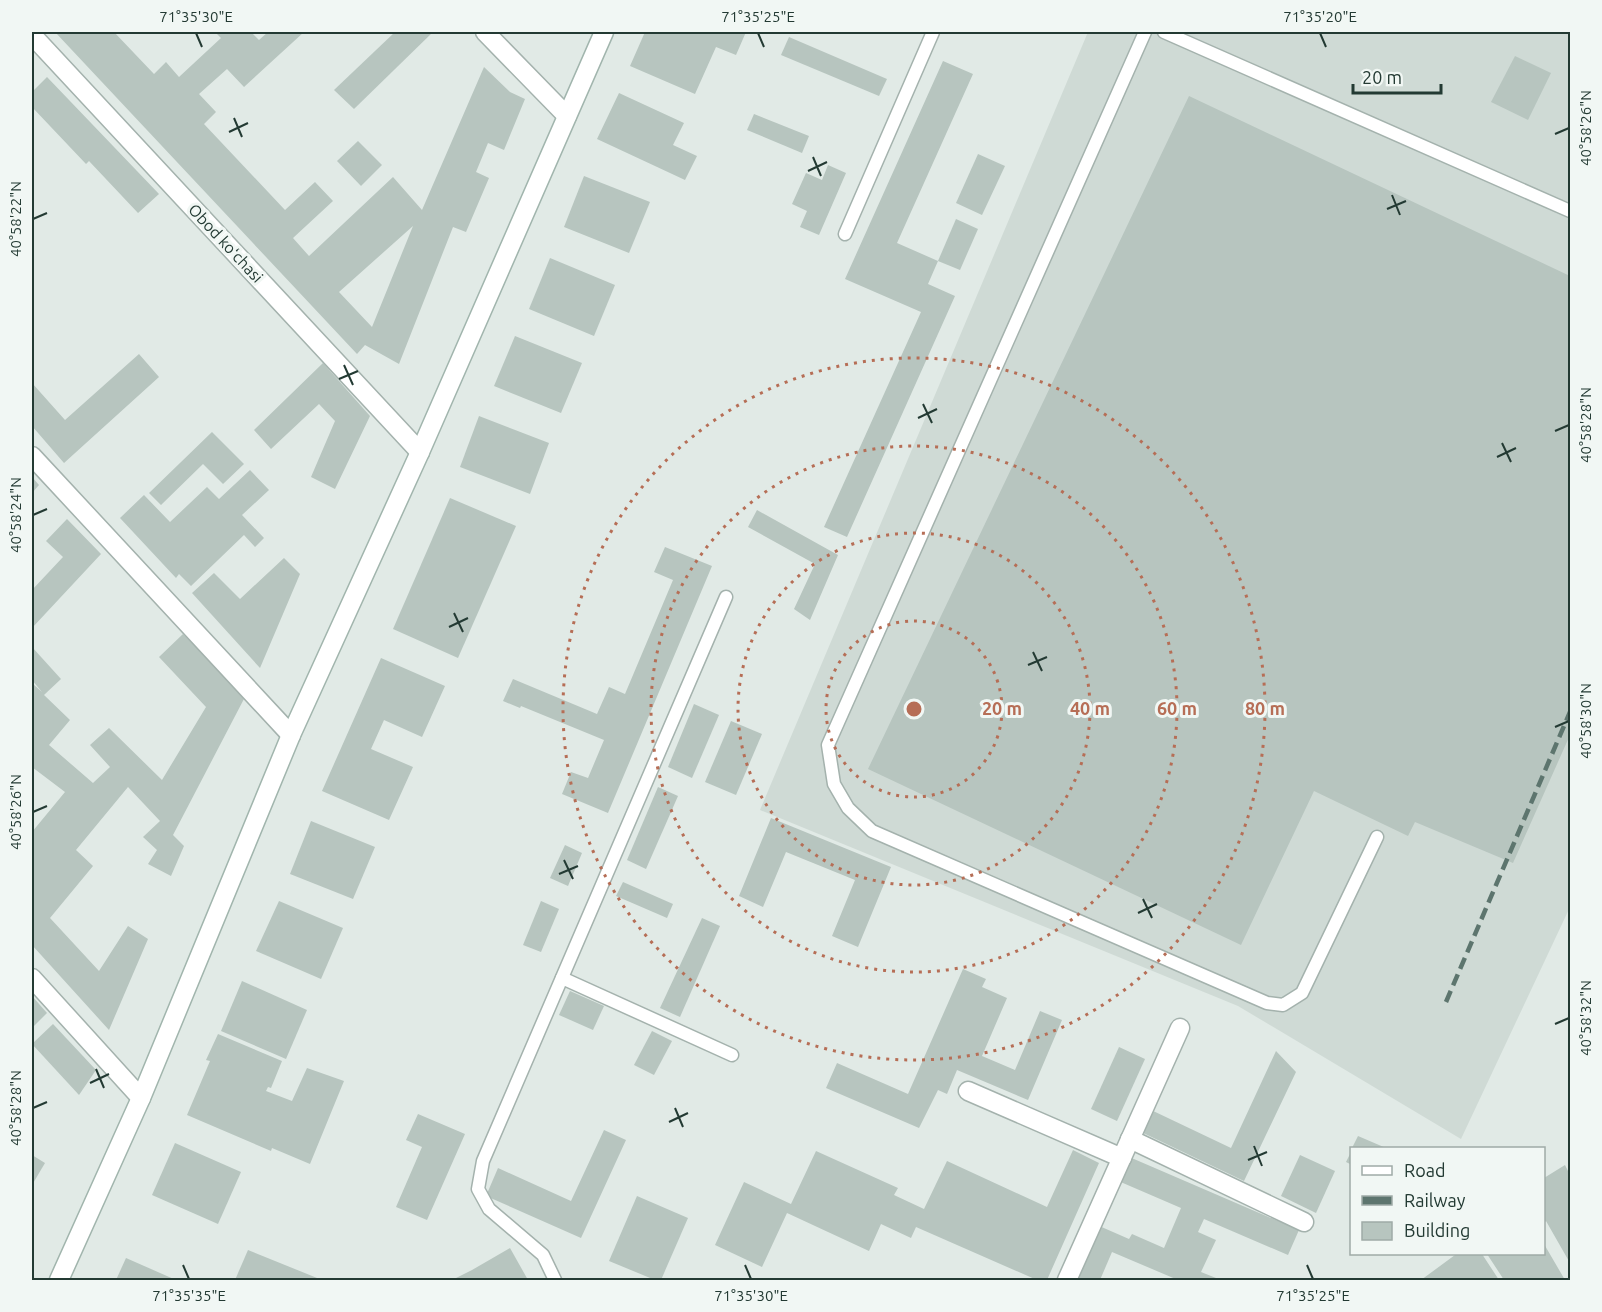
<svg xmlns="http://www.w3.org/2000/svg" width="1602" height="1312" font-family="Ubuntu,sans-serif">
<rect width="100%" height="100%" fill="#e1eae6"/>
<path fill="#cfdad5" d="M1088,32H1570V907L1461,1139L1238,1006L760,810Z"/>
<g fill="#b7c5bf" fill-rule="evenodd">
<path d="M55,32H114L154,74L166,62L179,77L221,38L215,32H251L259,40L268,32H304L244,87L227,69L199,94L216,112L204,124L285,210L315,182L333,201L293,238L309,256L393,177L422,210L484,67L510,92L525,99L504,150L488,143L476,172L489,178L466,232L453,227L399,364L365,345L357,354ZM413,226L372,327L339,292Z"/>
<path d="M395,32H433L354,109L334,90Z"/>
<path d="M645,32H746L736,55L716,47L695,94L630,66Z"/>
<path d="M789,37L887,79L879,96L781,55Z"/>
<path d="M1515,56L1551,73L1528,120L1491,102Z"/>
<path d="M943,61L973,74L897,243L938,261L928,284L955,296L847,537L824,527L921,312L845,279Z"/>
<path d="M47,77L159,194L138,213L89,161L86,164L32,107V92Z"/>
<path d="M619,93L684,123L673,145L697,156L685,180L597,139Z"/>
<path d="M1189,96L1570,276V735L1513,863L1415,822L1408,836L1314,791L1241,945L868,769Z"/>
<path d="M754,114L809,136L802,153L747,130Z"/>
<path d="M358,141L382,165L361,186L337,161Z"/>
<path d="M978,154L1005,166L982,215L956,203Z"/>
<path d="M828,165L846,173L819,235L800,227L807,211L792,204L806,173L822,180Z"/>
<path d="M584,176L650,202L629,253L564,227Z"/>
<path d="M956,219L978,229L960,270L938,261Z"/>
<path d="M550,258L615,285L594,336L529,309Z"/>
<path d="M515,336L582,363L561,413L494,386Z"/>
<path d="M139,354L159,377L64,463L32,426V383L65,420Z"/>
<path d="M323,363L370,416L335,489L311,477L335,421L319,404L271,449L254,430Z"/>
<path d="M479,416L549,443L530,494L460,467Z"/>
<path d="M212,432L244,464L223,484L203,464L161,505L149,493Z"/>
<path d="M250,470L269,490L242,515L264,538L255,547L244,535L191,586L179,574L176,578L120,518L144,495L170,522L207,487L219,499Z"/>
<path d="M32,477L39,485L32,493Z"/>
<path d="M450,498L516,526L458,658L393,629Z"/>
<path d="M757,510L838,555L810,620L794,609L815,564L748,527Z"/>
<path d="M67,519L101,554L32,628V590L63,557L46,541Z"/>
<path d="M665,547L712,566L608,813L562,794L571,772L588,778L604,740L521,706L520,708L503,701L513,679L597,714L609,687L625,694L673,580L654,572Z"/>
<path d="M284,558L300,574L260,668L192,593L214,573L240,599Z"/>
<path d="M183,634L245,697L173,835L184,846L171,876L148,864L157,850L143,837L160,821L128,787L76,850L93,866L50,918L99,971L128,926L148,939L109,1030L32,945V832L65,792L32,767V687L33,684L42,692L32,680V647L61,679L44,695L70,720L49,745L93,783L110,767L90,745L109,728L162,780L206,707L159,657Z"/>
<path d="M381,658L445,686L422,737L384,720L371,749L413,767L389,820L322,791Z"/>
<path d="M694,704L719,715L692,778L668,767Z"/>
<path d="M731,721L762,734L736,795L705,782Z"/>
<path d="M658,787L678,796L646,869L627,860Z"/>
<path d="M771,818L891,867L858,947L832,936L855,880L786,852L763,907L739,896Z"/>
<path d="M311,821L375,847L353,899L290,874Z"/>
<path d="M565,845L582,853L568,886L550,878Z"/>
<path d="M623,882L673,904L667,918L616,896Z"/>
<path d="M279,901L343,928L321,979L256,951Z"/>
<path d="M541,901L559,909L541,952L523,945Z"/>
<path d="M702,918L720,926L680,1017L660,1008Z"/>
<path d="M963,969L986,979L982,987L1007,998L982,1056L1015,1070L1040,1011L1062,1020L1028,1100L957,1070L947,1094L938,1090L919,1128L826,1088L837,1063L908,1094Z"/>
<path d="M242,981L307,1010L286,1059L221,1031Z"/>
<path d="M570,991L604,1006L593,1030L559,1015Z"/>
<path d="M32,996L47,1013L32,1028Z"/>
<path d="M53,1024L96,1070L79,1095L32,1044Z"/>
<path d="M652,1031L672,1041L654,1075L634,1065Z"/>
<path d="M218,1034L282,1061L271,1088L268,1087L266,1091L292,1101L307,1068L344,1081L310,1164L272,1148L271,1151L187,1115L210,1061L206,1060Z"/>
<path d="M1119,1047L1145,1059L1117,1121L1091,1109Z"/>
<path d="M1276,1051L1296,1072L1244,1181L1139,1131L1149,1109L1231,1148Z"/>
<path d="M418,1114L465,1134L427,1220L396,1207L422,1147L406,1140Z"/>
<path d="M604,1130L626,1140L581,1238L486,1196L498,1168L571,1201Z"/>
<path d="M1358,1136L1386,1148H1352Z"/>
<path d="M175,1143L241,1172L218,1224L152,1195Z"/>
<path d="M1073,1150L1099,1163L1047,1280H1037L916,1227L911,1238L881,1224L869,1251L787,1213L762,1267L715,1245L744,1182L791,1204L816,1151L898,1188L894,1195L924,1209L947,1161L1047,1207Z"/>
<path d="M1352,1150V1165L1346,1162Z"/>
<path d="M32,1155L45,1163L32,1185Z"/>
<path d="M1300,1155L1335,1171L1316,1213L1281,1196Z"/>
<path d="M1127,1156L1299,1230L1288,1255L1204,1219L1198,1232L1216,1240L1201,1272L1221,1280H1178L1112,1252L1100,1280H1073L1097,1225L1129,1239L1132,1234L1164,1248L1181,1208L1116,1180Z"/>
<path d="M1565,1165L1570,1175V1263L1546,1221L1544,1223V1178Z"/>
<path d="M637,1196L688,1218L661,1280H655L609,1261Z"/>
<path d="M1544,1244L1565,1280H1504L1487,1254H1544Z"/>
<path d="M510,1248L528,1280H452L472,1270Z"/>
<path d="M248,1250L322,1280H235Z"/>
<path d="M1454,1254H1482L1499,1280H1421L1455,1255Z"/>
<path d="M126,1258L176,1280H116Z"/>
</g>
<g fill="none" stroke-linecap="round" stroke-linejoin="round">
<g stroke="#a4b2ad" stroke-width="15">
<g id="lane">
<path d="M1145,32L828,745L834,784L848,808L872,831L1267,1003L1283,1005L1302,993L1377,837"/>
<path d="M1164,32L1570,211"/>
<path d="M845,234L933,32"/>
<path d="M562,978L732,1055"/>
<path d="M555,1280L543,1255L489,1209L478,1189L483,1161L726,597"/>
</g>
</g>
<g stroke="#a4b2ad" stroke-width="21">
<g id="street">
<path d="M485,32L567,116"/>
<path d="M32,35L420,452"/>
<path d="M32,456L291,735"/>
<path d="M32,978L141,1098"/>
<path d="M968,1091L1122,1158"/>
<path d="M1130,1139L1304,1222"/>
<path d="M1067,1280L1180,1028"/>
</g>
</g>
<g stroke="#a1b5ad" stroke-width="21">
<path id="secondary" d="M59,1280L141,1098L291,735L420,452L604,32"/>
</g>
<use href="#lane" stroke="#fff" stroke-width="12"/>
<use href="#street" stroke="#fff" stroke-width="18"/>
<use href="#secondary" stroke="#fff" stroke-width="18"/>
<path stroke="#5d756e" stroke-width="4.5" stroke-dasharray="12 6" stroke-linecap="butt" d="M1446,1002L1570,712"/>
</g>
<path fill="none" stroke="#233a33" stroke-width="2" d="M196,33L202,47M758,33L764,47M1320,33L1326,47M234,118L242,137M229,132L248,123M1555,134L1569,128M813,157L821,176M808,171L827,162M1392,195L1400,215M1387,209L1406,201M33,219L47,213M344,365L353,385M339,379L358,371M923,404L932,423M918,418L937,409M1555,431L1569,425M1502,443L1511,462M1497,457L1516,448M33,515L47,509M454,613L463,632M449,627L468,618M1033,652L1042,671M1028,665L1047,657M1555,727L1569,721M33,812L47,806M564,860L573,879M559,874L578,866M1143,899L1152,918M1138,913L1157,904M1555,1024L1569,1018M96,1069L104,1088M90,1083L109,1074M33,1108L47,1102M675,1108L683,1127M669,1122L688,1113M1254,1146L1262,1166M1248,1160L1267,1152M183,1265L189,1279M745,1265L751,1279M1307,1265L1313,1279"/>
<g fill="none" stroke="#b66e56" stroke-width="3" stroke-dasharray="3 6">
<circle cx="914" cy="709" r="88"/>
<circle cx="914" cy="709" r="176"/>
<circle cx="914" cy="709" r="263"/>
<circle cx="914" cy="709" r="351"/>
</g>
<g text-anchor="middle" dominant-baseline="central" stroke-width="6" stroke-linejoin="round" paint-order="stroke">
<g font-size="16" fill="#233a33" stroke="#f1f7f4">
<text transform="translate(226 243) rotate(47)">Obod koʻchasi</text>
</g>
</g>
<circle cx="914" cy="709" r="9" fill="#b66e56" stroke="#f1f7f4" stroke-width="3"/>
<g font-size="18" text-anchor="middle" font-weight="bold" fill="#b66e56" stroke="#f1f7f4" stroke-width="6" stroke-linejoin="round" paint-order="stroke">
<text x="1002" y="715">20 m</text>
<text x="1090" y="715">40 m</text>
<text x="1177" y="715">60 m</text>
<text x="1265" y="715">80 m</text>
</g>
<rect width="1602" height="1312" fill="none" stroke="#f1f7f4" stroke-width="66"/>
<rect x="1350" y="1147" width="195" height="108" fill="#f1f7f4" stroke="#9faba7" stroke-width="1.5"/>
<rect x="1362" y="1166" width="30" height="9" fill="#ffffff" stroke="#9faba7" stroke-width="1.5"/>
<text x="1404" y="1177" font-size="18" fill="#233a33">Road</text>
<rect x="1362" y="1196" width="30" height="9" fill="#5d756e" stroke="#9faba7" stroke-width="1.5"/>
<text x="1404" y="1207" font-size="18" fill="#233a33">Railway</text>
<rect x="1362" y="1222" width="30" height="18" fill="#b7c5bf" stroke="#9faba7" stroke-width="1.5"/>
<text x="1404" y="1237" font-size="18" fill="#233a33">Building</text>
<path d="M1353 84v9h88v-9" fill="none" stroke="#233a33" stroke-width="3"/>
<text x="1362" y="84" font-size="18" fill="#233a33" stroke="#f1f7f4" stroke-width="4.5" paint-order="stroke">20 m</text>
<rect x="33" y="33" width="1536" height="1246" fill="none" stroke="#233a33" stroke-width="2"/>
<g font-size="15" text-anchor="middle" fill="#233a33">
<text x="196" y="22">71°35'30"E</text>
<text x="758" y="22">71°35'25"E</text>
<text x="1320" y="22">71°35'20"E</text>
<text transform="translate(1586 128) rotate(-90)" y="5">40°58'26"N</text>
<text transform="translate(16 219) rotate(-90)" y="5">40°58'22"N</text>
<text transform="translate(1586 425) rotate(-90)" y="5">40°58'28"N</text>
<text transform="translate(16 515) rotate(-90)" y="5">40°58'24"N</text>
<text transform="translate(1586 721) rotate(-90)" y="5">40°58'30"N</text>
<text transform="translate(16 812) rotate(-90)" y="5">40°58'26"N</text>
<text transform="translate(1586 1018) rotate(-90)" y="5">40°58'32"N</text>
<text transform="translate(16 1108) rotate(-90)" y="5">40°58'28"N</text>
<text x="189" y="1301">71°35'35"E</text>
<text x="751" y="1301">71°35'30"E</text>
<text x="1313" y="1301">71°35'25"E</text>
</g>
</svg>
